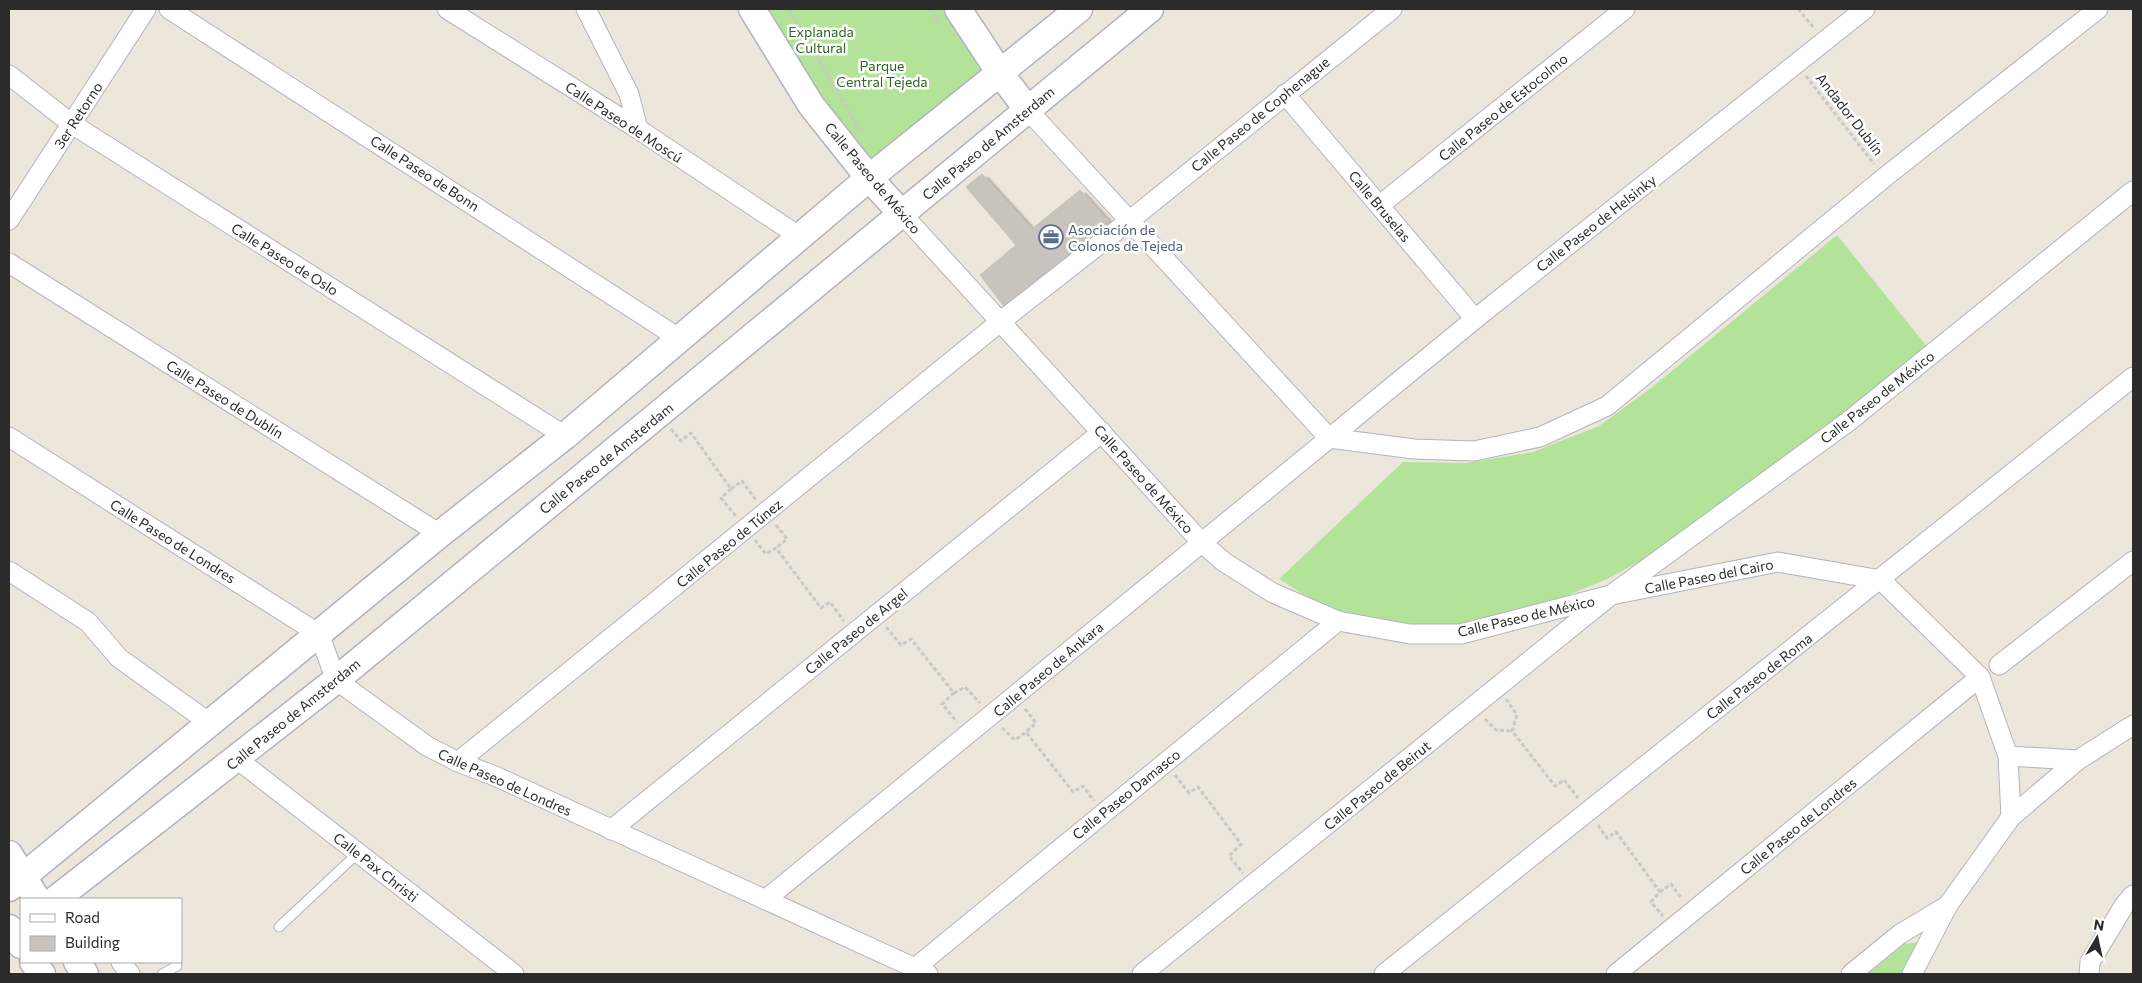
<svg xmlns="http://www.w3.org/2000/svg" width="2142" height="983" font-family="Commissioner,sans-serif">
<defs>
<filter id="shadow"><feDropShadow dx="5.5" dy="3" stdDeviation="1" flood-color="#0004"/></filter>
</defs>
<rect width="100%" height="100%" fill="#ede6dd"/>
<g fill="#b2e399">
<path d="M767,9H951L991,68L869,168L841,130Z"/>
<path d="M1837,235L1929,349L1665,548L1605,580L1531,610L1444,628L1400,623L1324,607L1279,579L1403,462L1466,463L1533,452L1599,426L1651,388Z"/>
<path d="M1918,942L1901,974H1868L1905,944Z"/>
</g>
<path fill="#c8c3bc" stroke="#c8c2b6" filter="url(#shadow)" d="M982,174L1032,229L1080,190L1110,223L1005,308L980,275L1016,245L966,187Z"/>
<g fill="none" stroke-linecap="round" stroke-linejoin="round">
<g stroke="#b1b3be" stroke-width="11">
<g id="lane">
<path d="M279,927L358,853"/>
<path d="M162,974L177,966"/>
</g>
</g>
<g stroke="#b1b3be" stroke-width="21">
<g id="street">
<path d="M169,9L680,339"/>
<path d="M447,9L638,129L800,237"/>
<path d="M586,9L629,94L638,129"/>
<path d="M9,75L72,124L565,436"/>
<path d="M1285,94L1475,319"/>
<path d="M1027,109L1329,438L1414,449L1474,451L1540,437L1607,406L1885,177L2098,9"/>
<path d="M1380,205L1625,9"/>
<path d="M903,215L1202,543L1224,562L1273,593L1338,621L1410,634H1461L1611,595L1849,421L2133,191"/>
<path d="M9,220L146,9"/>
<path d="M9,263L440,534"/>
<path d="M9,437L319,634L336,680L427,746L458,762L495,776L928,974"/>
<path d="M9,571L88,622L119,658L211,724"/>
<path d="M1999,665L2133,561"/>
<path d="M2008,756L2078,760"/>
<path d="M237,759L514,974"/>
<path d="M458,762L1000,322L1129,221L1392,9"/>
<path d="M611,830L1102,432"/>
<path d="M765,900L1475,319L1865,9"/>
<path d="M121,962L130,974"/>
<path d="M915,968L1338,621"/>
<path d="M1142,974L1611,595L1778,562L1881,580L1980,677L2008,756L2011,817"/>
<path d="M1384,974L2133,377"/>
<path d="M1616,974L1980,677"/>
<path d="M1851,974L1900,934L1947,906"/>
<path d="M1912,974L1948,905L2011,817L2078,760L2133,725"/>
<path d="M2089,974L2090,962L2125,904L2133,895"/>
</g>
</g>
<g stroke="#b1b3be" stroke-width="29">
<g id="secondary">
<path d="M752,9L811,105L869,178L903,215"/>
<path d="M958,9L1000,73L1027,109"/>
<path d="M9,854L37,899"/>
<path d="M9,888L440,534L565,436L869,178L1079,9"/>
<path d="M56,899L336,680L1150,9"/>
<path d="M9,928L21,945"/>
<path d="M33,962L42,974"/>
<path d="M77,962L85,974"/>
</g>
</g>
<g stroke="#c8c8c8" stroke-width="3" stroke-dasharray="4 2.5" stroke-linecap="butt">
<path d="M789,9L861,132"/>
<path d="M930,9L940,24"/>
<path d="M1798,9L1815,29"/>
<path d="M1806,76L1874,164"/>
<path d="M671,429L681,441L691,433L731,489L742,481L756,500"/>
<path d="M731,489L721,498L736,516"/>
<path d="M776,525L787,539L776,548"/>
<path d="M755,540L766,554L776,548L821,608L830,602L844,621"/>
<path d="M886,627L901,645L911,639L954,693L965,687L980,703"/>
<path d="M954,693L942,704L957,722"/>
<path d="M1506,699L1517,715L1512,731L1555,786L1564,780L1578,798"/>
<path d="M1025,709L1036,723L1026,732L1073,792L1083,786L1094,801"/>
<path d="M1485,719L1496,730L1512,731"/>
<path d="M1002,728L1015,740L1026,732"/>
<path d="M1175,775L1189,793L1198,787L1241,844L1229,856L1243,873"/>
<path d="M1598,825L1607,838L1616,832L1660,892L1651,902L1663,916"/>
<path d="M1660,892L1671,884L1682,899"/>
</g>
<use href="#lane" stroke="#fff" stroke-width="9"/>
<use href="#street" stroke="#fff" stroke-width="19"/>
<use href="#secondary" stroke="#fff" stroke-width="26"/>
</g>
<defs>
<g id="office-ring" transform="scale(1.25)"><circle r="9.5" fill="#fff" stroke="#5c6f8a" stroke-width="1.5"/><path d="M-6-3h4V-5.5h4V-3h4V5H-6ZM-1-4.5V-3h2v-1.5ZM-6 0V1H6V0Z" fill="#5c6f8a"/></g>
</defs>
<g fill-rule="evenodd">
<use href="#office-ring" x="1051" y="237"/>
</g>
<g text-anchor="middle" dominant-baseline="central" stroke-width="5" stroke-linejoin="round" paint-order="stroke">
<g font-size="14" fill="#2a681a" stroke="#fff">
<text x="821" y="31">Explanada<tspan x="821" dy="16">Cultural</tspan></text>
<text x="882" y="65">Parque<tspan x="882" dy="16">Central Tejeda</tspan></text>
</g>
<g font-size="14" fill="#2b2b2b" stroke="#fff">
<text transform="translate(1503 107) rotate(-39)">Calle Paseo de Estocolmo</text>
<text transform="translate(1260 114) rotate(-39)">Calle Paseo de Cophenague</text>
<text transform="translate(1850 114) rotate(52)">Andador Dublín</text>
<text transform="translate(78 115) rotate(-57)">3er Retorno</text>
<text transform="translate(624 122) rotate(33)">Calle Paseo de Moscú</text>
<text transform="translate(988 143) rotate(-40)">Calle Paseo de Amsterdam</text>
<text transform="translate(425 173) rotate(33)">Calle Paseo de Bonn</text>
<text transform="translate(873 178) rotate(50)">Calle Paseo de México</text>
<text transform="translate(1380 206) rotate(50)">Calle Bruselas</text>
<text transform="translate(1596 223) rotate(-38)">Calle Paseo de Helsinky</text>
<text transform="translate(285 259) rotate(32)">Calle Paseo de Oslo</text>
<text transform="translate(1877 397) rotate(-38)">Calle Paseo de México</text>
<text transform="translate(225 399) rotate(32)">Calle Paseo de Dublín</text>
<text transform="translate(606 458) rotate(-39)">Calle Paseo de Amsterdam</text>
<text transform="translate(1144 479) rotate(48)">Calle Paseo de México</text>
<text transform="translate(173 541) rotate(32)">Calle Paseo de Londres</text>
<text transform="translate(729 543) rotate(-39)">Calle Paseo de Túnez</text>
<text transform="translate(1709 576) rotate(-11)">Calle Paseo del Cairo</text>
<text transform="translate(1526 616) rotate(-13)">Calle Paseo de México</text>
<text transform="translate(856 631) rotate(-39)">Calle Paseo de Argel</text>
<text transform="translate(1048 669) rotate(-40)">Calle Paseo de Ankara</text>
<text transform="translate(1759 676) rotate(-38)">Calle Paseo de Roma</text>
<text transform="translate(293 714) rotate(-39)">Calle Paseo de Amsterdam</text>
<text transform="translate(505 782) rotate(24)">Calle Paseo de Londres</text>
<text transform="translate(1377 785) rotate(-39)">Calle Paseo de Beirut</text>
<text transform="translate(1126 794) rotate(-39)">Calle Paseo Damasco</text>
<text transform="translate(1798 826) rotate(-39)">Calle Paseo de Londres</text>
<text transform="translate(376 867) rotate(38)">Calle Pax Christi</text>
</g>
<g font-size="14" fill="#4e5e75" stroke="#fff" text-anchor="start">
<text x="1068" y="229">Asociación de<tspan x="1068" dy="16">Colonos de Tejeda</tspan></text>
</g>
</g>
<rect width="2142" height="983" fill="none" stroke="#2b2b2b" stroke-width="20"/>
<rect x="20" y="898" width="162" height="65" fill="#ffffff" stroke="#aaaaaa"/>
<rect x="30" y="914" width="25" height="8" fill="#ffffff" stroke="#aaaaaa"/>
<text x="65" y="923" font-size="15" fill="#2b2b2b">Road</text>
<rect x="30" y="936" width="25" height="15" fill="#c8c3bc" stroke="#aaaaaa"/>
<text x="65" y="948" font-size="15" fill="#2b2b2b">Building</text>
<g transform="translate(2097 938) rotate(9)" stroke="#ffffff" stroke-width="4" paint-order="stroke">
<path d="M0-4L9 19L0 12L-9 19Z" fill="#2b2b2b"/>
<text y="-8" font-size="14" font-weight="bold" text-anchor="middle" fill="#2b2b2b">N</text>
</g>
</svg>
